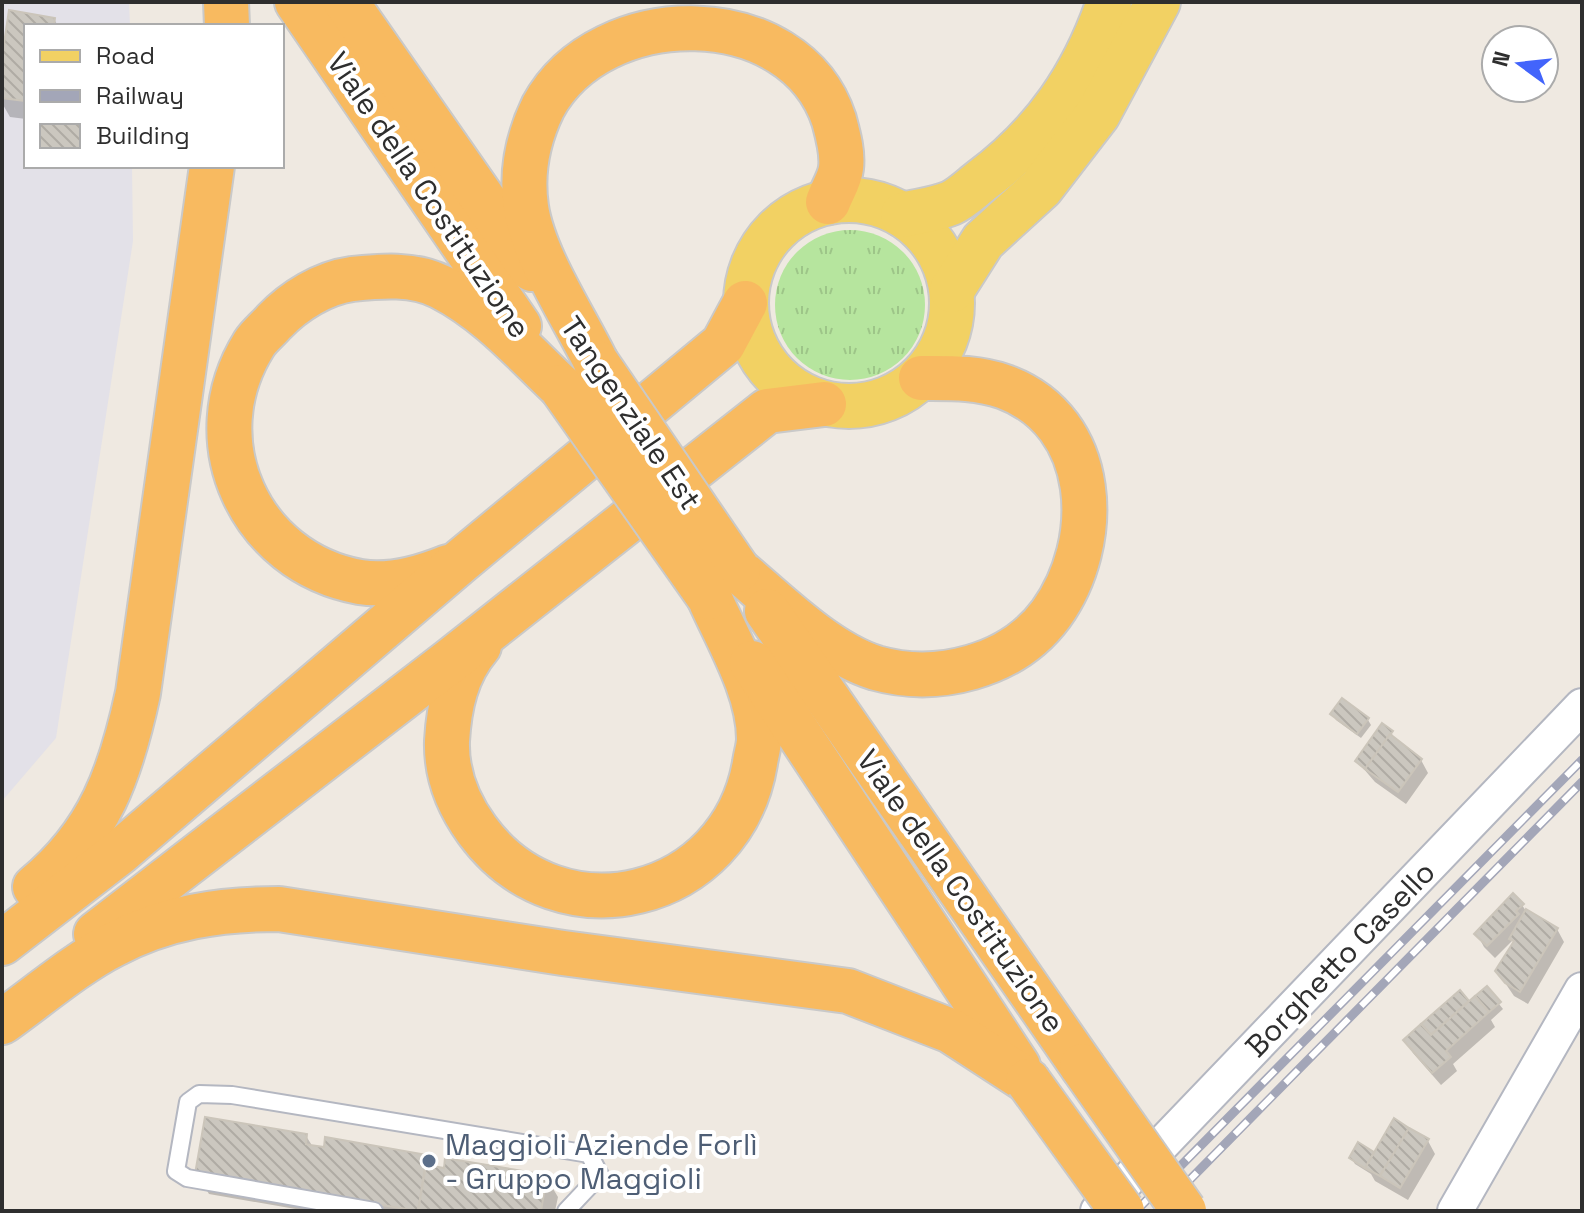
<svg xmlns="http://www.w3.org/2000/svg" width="1584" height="1213" font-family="'Space Grotesk',sans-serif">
<defs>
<pattern id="grass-tufts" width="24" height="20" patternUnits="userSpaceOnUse" patternTransform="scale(2)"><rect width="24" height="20" fill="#b6e59e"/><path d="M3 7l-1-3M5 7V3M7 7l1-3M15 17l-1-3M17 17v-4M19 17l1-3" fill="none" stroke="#9dc588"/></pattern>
<pattern id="building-back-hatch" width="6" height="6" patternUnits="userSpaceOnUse" patternTransform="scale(2)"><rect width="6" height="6" fill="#cbc7bf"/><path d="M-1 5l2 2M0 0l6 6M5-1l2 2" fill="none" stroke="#afaba4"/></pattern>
</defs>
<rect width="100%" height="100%" fill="#efe9e1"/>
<path fill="#e3e1e8" d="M2,2H129L130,26H26V166H132L133,241L56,738L2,801Z"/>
<circle fill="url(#grass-tufts)" cx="850" cy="305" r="75"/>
<g fill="#0003">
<path d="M11,13L54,19L58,26H26V119L10,117L2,103V70Z"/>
<path d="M1332,714L1368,720L1371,725L1361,738L1336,720Z"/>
<path d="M1391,732L1394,738L1421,760L1428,773L1406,804L1375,782L1357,761Z"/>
<path d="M1522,905L1526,911L1557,929L1564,942L1528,1004L1514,996L1497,971L1517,936L1495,958L1484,947L1477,934Z"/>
<path d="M1487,989L1503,1009L1491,1020L1495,1027L1453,1064L1457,1071L1441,1085L1413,1053L1405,1040L1460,993L1469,1004Z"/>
<path d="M306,1136L313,1147L426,1156L433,1168L546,1177L558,1197L555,1211H307L209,1194L197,1174Z"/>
<path d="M1428,1141L1435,1154L1408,1200L1375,1181L1371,1174L1355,1164L1351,1158L1359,1145L1375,1155Z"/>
</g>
<g fill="url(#building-back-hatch)" stroke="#cbc5ba" stroke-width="2">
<path d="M9,10L55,18L54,26H26V101L2,98V57Z"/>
<path d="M1342,698L1369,718L1357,734L1330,714Z"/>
<path d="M1382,723L1393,731L1365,769L1355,761Z"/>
<path d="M1390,734L1422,759L1398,792L1365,769Z"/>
<path d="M1513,893L1524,904L1516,911L1519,914L1487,946L1474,934Z"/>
<path d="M1526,909L1558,928L1520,992L1505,983L1495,971L1514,941L1509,939Z"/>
<path d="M1487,986L1501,1002L1489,1012L1475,996Z"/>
<path d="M1460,990L1469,1001L1431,1035L1421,1024Z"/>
<path d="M1475,996L1489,1012L1446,1051L1451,1057L1432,1073L1403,1040L1421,1024L1431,1035Z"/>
<path d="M205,1117L307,1134L306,1144L310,1145L324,1147L325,1137L427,1155L418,1211L195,1174Z"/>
<path d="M1394,1118L1409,1128L1380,1176L1365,1168Z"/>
<path d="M1409,1128L1429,1139L1400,1188L1380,1176Z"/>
<path d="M1358,1142L1374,1152L1365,1168L1349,1158Z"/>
<path d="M445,1158L547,1175L541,1211H418L426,1165L444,1168Z"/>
</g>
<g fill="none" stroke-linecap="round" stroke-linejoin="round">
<g stroke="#b4b7c1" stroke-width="20">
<path id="service" d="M374,1211L187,1178L176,1171L188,1102L199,1094L232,1095L589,1154L600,1175L566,1211"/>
</g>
<g stroke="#b4b7c1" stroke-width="38">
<g id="minor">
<path d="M1098,1211L1582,706"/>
<path d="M1455,1211L1582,990"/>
</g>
</g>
<g stroke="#c9c9c9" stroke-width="48">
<g id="primary">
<circle cx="849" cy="303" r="103"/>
<path d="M903,215C919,211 937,209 951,203C962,198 972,188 981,181C1044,134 1084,76 1109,2"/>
<path d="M952,290L983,241L1041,188L1098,114L1158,2"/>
</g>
</g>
<g stroke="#c9c9c9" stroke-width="48">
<g id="trunk">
<path d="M226,2L227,26"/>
<path d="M297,2L519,326"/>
<path d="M346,2L532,269"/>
<path d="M596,362C574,317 533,256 526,207C521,172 528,138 543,107C601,0 795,0 834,120C838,135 843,152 841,168C840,179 832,191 828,202"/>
<path d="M448,567C421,578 390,587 360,582C249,562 194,440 254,344C259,336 268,329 274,322C294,301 323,283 352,279C381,276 414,273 441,287C488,311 523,351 561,387"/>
<path d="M738,570C777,603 827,653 876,668C937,685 1012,667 1051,614C1103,542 1099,422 1005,387C977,377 950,378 921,378"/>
<path d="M767,611L1082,1066"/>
<path d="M479,646C456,673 449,706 447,741C446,773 458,804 477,830C560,944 732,901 755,763C756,755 759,747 759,739C759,691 728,640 709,597"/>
<path d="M752,663L1018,1066"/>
<path d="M35,887C100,834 121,772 138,693L212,166"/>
<path d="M96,934L450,661L767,411L824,404"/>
<path d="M2,943L120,852L461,561L723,344L745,303"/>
<path d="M2,1022C36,998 77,963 113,945C166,917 220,909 279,909L563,953L848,991L951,1031L1028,1081"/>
</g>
</g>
<use href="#service" stroke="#fff" stroke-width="16"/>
<use href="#minor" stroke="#fff" stroke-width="34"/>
<use href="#primary" stroke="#f2d163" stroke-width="44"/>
<use href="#trunk" stroke="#f8ba60" stroke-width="44"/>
<g stroke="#a3a6b8" stroke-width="9">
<g id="rail">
<path d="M1136,1211L1582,760"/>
<path d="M1159,1211L1582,782"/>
</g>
</g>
<use href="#rail" stroke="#fff" stroke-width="6" stroke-dasharray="18" stroke-linecap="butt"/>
<g stroke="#c9c9c9" stroke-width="48" stroke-linecap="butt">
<g id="trunk-bridge">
<path d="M596,362L738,570"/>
<path d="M561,387L709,597"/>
<path d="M1082,1066L1184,1211"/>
<path d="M1028,1081L1122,1211"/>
</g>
</g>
<use href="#trunk-bridge" stroke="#f8ba60" stroke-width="44"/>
</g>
<circle fill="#5c6f8a" stroke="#fff" stroke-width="3" cx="429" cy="1161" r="8"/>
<g text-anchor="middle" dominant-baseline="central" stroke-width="8" stroke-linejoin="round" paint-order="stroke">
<g font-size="30" fill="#2e2e2e" stroke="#fff">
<text transform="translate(429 195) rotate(56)">Viale della Costituzione</text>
<text transform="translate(631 413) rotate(56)">Tangenziale Est</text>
<text transform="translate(961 891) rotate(55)">Viale della Costituzione</text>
<text transform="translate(1340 959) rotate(-46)">Borghetto Casello</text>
</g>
<g font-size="30" fill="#4e5e75" stroke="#fff" text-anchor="start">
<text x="445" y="1144">Maggioli Aziende Forlì<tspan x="445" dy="34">- Gruppo Maggioli</tspan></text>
</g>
</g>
<rect width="1584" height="1213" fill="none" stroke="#2e2e2e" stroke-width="8"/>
<rect x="24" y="24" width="260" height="144" fill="#ffffff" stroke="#ababab" stroke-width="2"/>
<rect x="40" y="50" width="40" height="12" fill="#f2d163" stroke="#ababab" stroke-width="2"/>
<text x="96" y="64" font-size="24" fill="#2e2e2e">Road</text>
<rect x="40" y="90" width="40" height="12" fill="#a3a6b8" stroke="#ababab" stroke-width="2"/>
<text x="96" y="104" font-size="24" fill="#2e2e2e">Railway</text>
<rect x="40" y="124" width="40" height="24" fill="url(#building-back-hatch)" stroke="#ababab" stroke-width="2"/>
<text x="96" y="144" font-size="24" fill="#2e2e2e">Building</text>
<g transform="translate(1520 64) rotate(285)"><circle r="38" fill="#ffffff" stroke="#ababab" stroke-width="2"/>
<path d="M0-6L14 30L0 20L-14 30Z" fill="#4264fb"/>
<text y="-12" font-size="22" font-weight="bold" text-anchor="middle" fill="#2e2e2e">N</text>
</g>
</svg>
